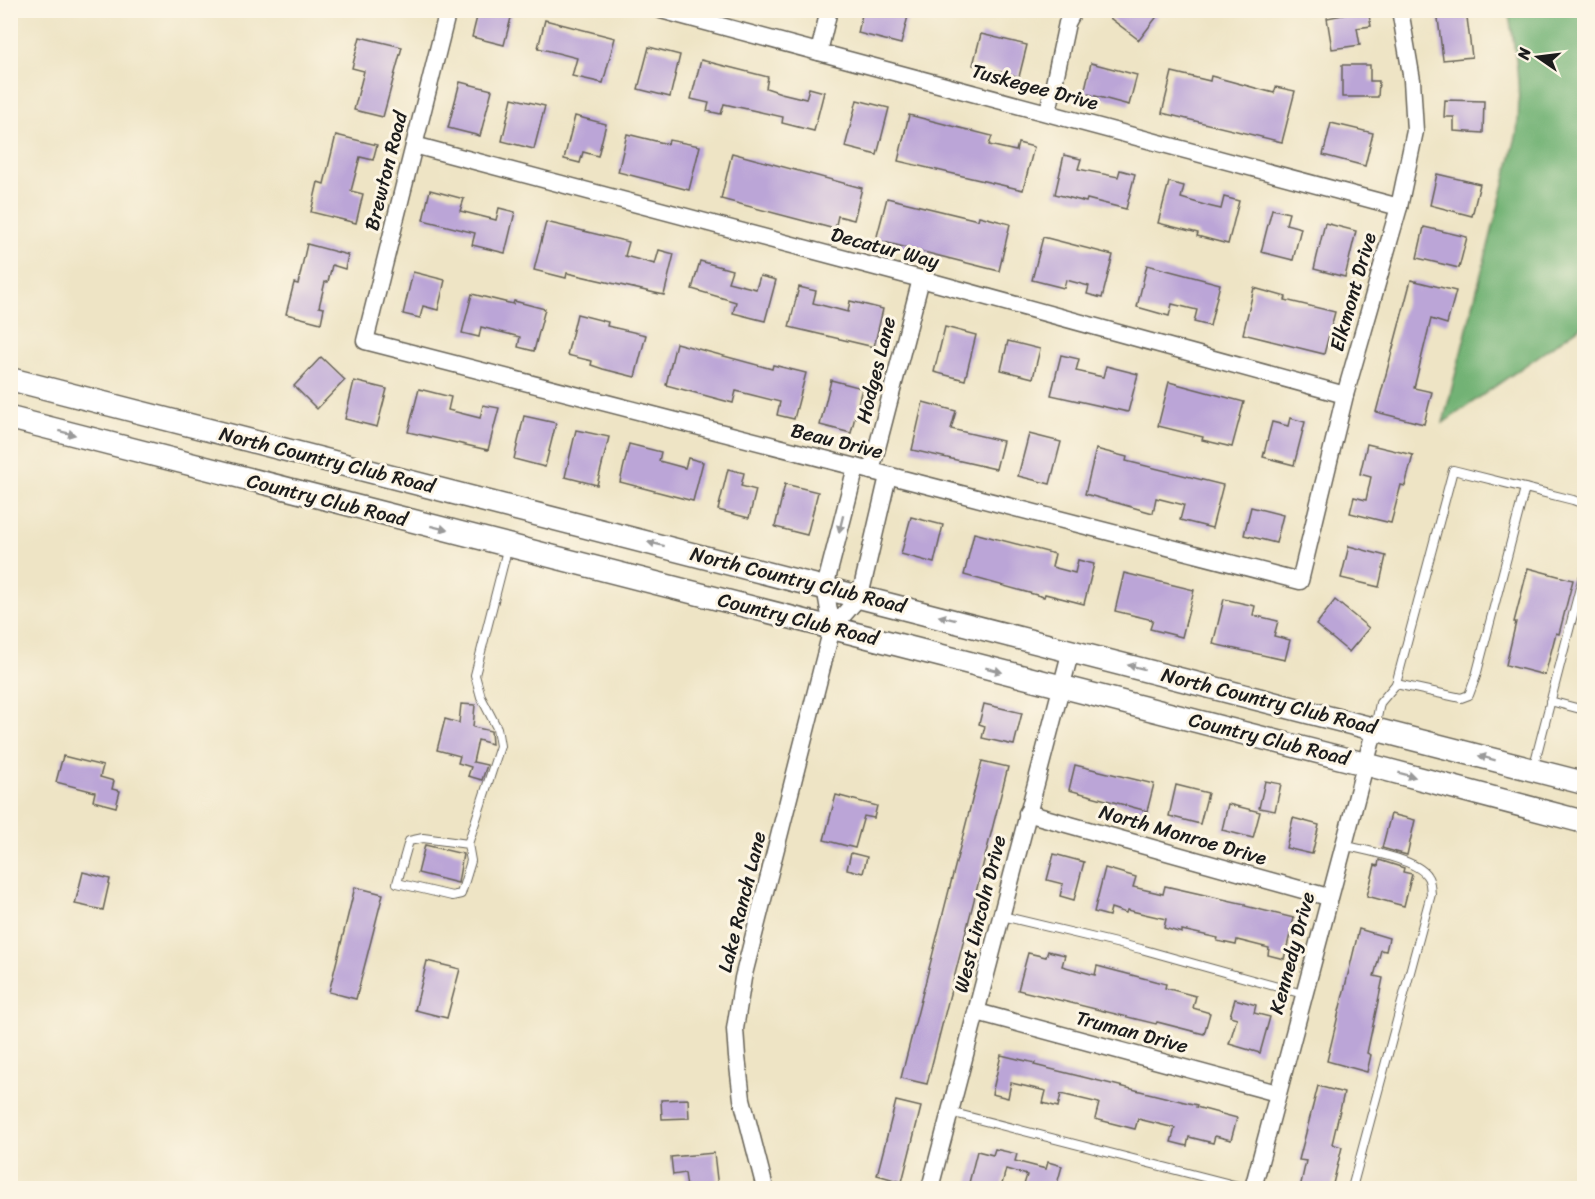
<svg xmlns="http://www.w3.org/2000/svg" width="1595" height="1199" font-family="Sriracha,sans-serif">
<rect width="100%" height="100%" fill="#fcf5e5"/>
<filter id="ink" filterUnits="userSpaceOnUse"><feTurbulence type="fractalNoise" baseFrequency=".0167" numOctaves="2"/><feDisplacementMap in="SourceGraphic" scale="12" xChannelSelector="R" yChannelSelector="G"/><feConvolveMatrix kernelMatrix="1 2 1 2 8 2 1 2 1" color-interpolation-filters="sRGB"/></filter>
<filter id="wash" filterUnits="userSpaceOnUse"><feTurbulence type="fractalNoise" baseFrequency=".008" numOctaves="4" result="noise"/><feDisplacementMap in="SourceGraphic" scale="24" xChannelSelector="R" yChannelSelector="G"/><feGaussianBlur stdDeviation="1.35" result="paint"/><feColorMatrix in="noise" values="0 0 0 0 0 0 0 0 0 0 0 0 0 0 0 0 0 1.4 0 .05"/><feComposite in="paint" operator="in"/></filter>
<g filter="url(#wash)">
<rect width="100%" height="100%" fill="#eee4c5"/>
<path fill="#72b274" stroke="#476748" stroke-width="1.5" d="M1508,11H1584V324L1443,423L1517,133C1522,93 1516,50 1508,11Z"/>
<g id="blocks">
<g fill="#bba5d7">
<path d="M496,10H513L504,45L472,37L478,13L495,17Z"/>
<path d="M863,10L909,12L901,44L858,33Z"/>
<path d="M1116,10H1162L1139,40L1110,18Z"/>
<path d="M1368,10L1371,26L1357,28L1360,45L1332,49L1327,18Z"/>
<path d="M1437,10H1466L1472,57L1443,60Z"/>
<path d="M545,20L615,38L603,83L572,76L577,58L538,48Z"/>
<path d="M981,34L1027,45L1019,77L973,65Z"/>
<path d="M360,37L402,47L383,117L354,110L364,71L352,68Z"/>
<path d="M649,47L680,55L670,97L638,89Z"/>
<path d="M701,60L768,77L766,88L781,93L806,99L809,88L824,92L814,131L782,123L783,117L724,104L721,114L707,111L709,103L691,99Z"/>
<path d="M1091,63L1137,75L1129,105L1084,93Z"/>
<path d="M1342,65H1370V81H1379L1378,97H1342Z"/>
<path d="M1172,72L1210,81L1211,76L1274,93L1276,87L1295,91L1282,142L1162,113Z"/>
<path d="M460,82L492,90L480,136L448,128Z"/>
<path d="M512,98L545,106L534,149L502,141Z"/>
<path d="M857,100L889,108L877,155L845,147Z"/>
<path d="M1445,100L1484,101L1483,133L1454,131V117H1444Z"/>
<path d="M909,115L992,136L989,145L1016,151L1018,143L1034,147L1023,190L898,161Z"/>
<path d="M575,116L606,124L598,156L583,152L580,163L564,159Z"/>
<path d="M1331,123L1373,133L1365,166L1323,155Z"/>
<path d="M627,134L668,144L669,140L700,146L689,190L618,172Z"/>
<path d="M336,135L377,145L373,160L360,157L351,191L363,194L356,223L311,212L318,182L324,184Z"/>
<path d="M732,153L862,188L854,220L838,216L835,229L721,199Z"/>
<path d="M1064,155L1081,159L1078,169L1118,177L1120,170L1135,174L1126,209L1087,199L1086,202L1055,194Z"/>
<path d="M1437,174L1480,184L1472,216L1430,205Z"/>
<path d="M1169,182L1184,186L1181,198L1208,206L1221,209L1224,197L1239,201L1228,244L1197,236L1198,233L1158,223Z"/>
<path d="M430,190L464,199L460,211L496,220L499,208L515,212L505,253L472,245L475,233L423,220Z"/>
<path d="M887,198L978,220L979,216L1010,224L999,271L876,240Z"/>
<path d="M1272,209L1289,213L1286,224L1301,228L1293,260L1261,252Z"/>
<path d="M546,222L629,242L625,256L655,264L659,250L674,254L664,295L567,273L566,278L534,270Z"/>
<path d="M1325,223L1356,231L1345,277L1314,269Z"/>
<path d="M1424,227L1467,237L1459,268L1417,258Z"/>
<path d="M1043,237L1113,255L1102,298L1087,294L1089,286L1066,280L1064,288L1032,280Z"/>
<path d="M307,244L348,255L345,269L332,265L328,282H325L319,307L324,308L321,323L286,314L294,283L298,284Z"/>
<path d="M700,261L732,270L728,282L756,289L760,276L776,280L765,321L733,313L736,302L692,289Z"/>
<path d="M1147,265L1220,284L1210,326L1194,322L1197,310L1172,304L1169,316L1137,307Z"/>
<path d="M413,272L445,280L438,310L423,306L420,318L403,314Z"/>
<path d="M1411,280L1456,291L1447,324L1431,319L1414,388L1432,392L1424,424L1376,412Z"/>
<path d="M799,287L816,291L813,303L848,312L850,301L883,309L874,347L789,327Z"/>
<path d="M1254,288L1286,297L1285,300L1335,312L1324,354L1243,334Z"/>
<path d="M472,294L513,304L514,301L545,309L534,351L518,347L520,337L481,327L479,337L462,333Z"/>
<path d="M577,314L608,322L607,326L646,335L635,377L603,369L591,365L592,361L567,355Z"/>
<path d="M945,327L976,335L965,380L934,372Z"/>
<path d="M1008,341L1040,349L1033,378L1001,370Z"/>
<path d="M676,343L772,369L773,365L806,373L794,419L777,415L780,402L736,391L733,403L666,385Z"/>
<path d="M1061,355L1079,359L1076,371L1103,377L1106,366L1138,374L1128,412L1051,395Z"/>
<path d="M321,357L345,380L317,409L294,386Z"/>
<path d="M831,380L862,388L851,433L820,425Z"/>
<path d="M354,381L387,389L377,427L345,419Z"/>
<path d="M1169,382L1244,402L1232,447L1202,440L1203,437L1158,426Z"/>
<path d="M419,389L451,397L448,410L480,418L483,405L499,408L488,450L408,432Z"/>
<path d="M923,402L956,411L951,429L1003,441L996,469L912,450Z"/>
<path d="M524,416L556,423L545,467L514,459Z"/>
<path d="M1290,418L1305,422L1294,465L1263,457L1272,422L1288,426Z"/>
<path d="M576,430L609,437L597,485L565,477Z"/>
<path d="M1029,434L1061,442L1050,484L1018,476Z"/>
<path d="M629,444L661,452L659,461L685,468L688,458L703,462L693,501L620,482Z"/>
<path d="M1367,444L1413,455L1405,486L1401,485L1391,523L1350,513L1354,497L1366,500L1371,477L1360,474Z"/>
<path d="M1096,449L1127,457L1126,461L1223,485L1212,528L1180,520L1184,505L1156,498L1153,513L1085,494Z"/>
<path d="M728,469L744,473L741,486L756,490L749,518L718,510Z"/>
<path d="M785,484L818,492L807,535L775,527Z"/>
<path d="M1251,507L1283,515L1276,543L1244,535Z"/>
<path d="M911,517L943,525L934,563L901,554Z"/>
<path d="M974,533L1055,554L1052,567L1075,573L1078,560L1094,564L1084,604L1045,594L1044,597L964,575Z"/>
<path d="M1349,546L1386,556L1379,587L1341,578Z"/>
<path d="M1528,568L1573,580L1559,634L1556,633L1545,675L1506,665L1516,622H1514Z"/>
<path d="M1124,573L1194,590L1182,637L1150,629L1153,620L1115,611Z"/>
<path d="M1224,599L1255,606L1253,615L1278,621L1274,636L1290,640L1285,660L1213,644Z"/>
<path d="M1335,600L1369,628L1349,652L1316,625Z"/>
<path d="M461,704L475,705L473,727L491,731L492,744L478,740L473,762L487,765L482,780L468,776L471,767L458,763L460,756L437,750L445,719L459,723Z"/>
<path d="M984,704L1022,713L1014,745L982,738L985,726L979,724Z"/>
<path d="M63,756L103,766L100,777L114,781L112,789L120,791L116,807L93,801L95,792L56,782Z"/>
<path d="M982,761L1008,767L927,1084L901,1078Z"/>
<path d="M1075,765L1154,784L1147,811L1069,790Z"/>
<path d="M1265,781L1281,784L1275,811L1259,808Z"/>
<path d="M1176,785L1208,793L1200,824L1169,816Z"/>
<path d="M836,795L877,806L874,818L864,816L855,848L824,840Z"/>
<path d="M1228,804L1260,812L1253,838L1222,830Z"/>
<path d="M1391,814L1415,820L1407,855L1382,848Z"/>
<path d="M1293,818L1319,825L1312,854L1286,848Z"/>
<path d="M425,845L463,854L458,883L418,873Z"/>
<path d="M851,853L867,857L863,873L847,869Z"/>
<path d="M1054,854L1084,862L1074,900L1060,896L1063,884L1047,880Z"/>
<path d="M1379,860L1404,868L1403,872L1412,874L1404,906L1367,896L1375,865L1378,866Z"/>
<path d="M1105,868L1136,877L1133,887L1163,894L1165,886L1245,904V906L1294,918L1284,959L1268,955L1269,948L1237,940L1236,945L1217,941L1218,938L1182,930V933L1164,928L1166,919L1127,910L1126,913L1111,908L1109,916L1094,912Z"/>
<path d="M83,872L110,879L103,910L75,904Z"/>
<path d="M355,887L383,894L356,999L329,992Z"/>
<path d="M1359,929L1389,938L1386,951L1381,950L1374,976L1383,978L1367,1053L1371,1055L1367,1072L1327,1061Z"/>
<path d="M1048,951L1065,955L1062,966L1095,975L1097,966L1166,984L1165,988L1196,996L1193,1008L1210,1013L1204,1034L1157,1022L1156,1024L1018,990L1028,953L1046,957Z"/>
<path d="M427,961L460,969L447,1018L415,1010Z"/>
<path d="M1235,999L1256,1005L1254,1013L1270,1017L1260,1053L1229,1044L1237,1018L1230,1016Z"/>
<path d="M1001,1055L1035,1063L1034,1065L1197,1105L1196,1107L1237,1118L1231,1140L1215,1136L1213,1143L1189,1137L1187,1146L1171,1142L1175,1128L1138,1119L1135,1129L1095,1119L1099,1103L1061,1094L1058,1107L1043,1103L1046,1091L1011,1083L1008,1098L992,1094Z"/>
<path d="M1318,1086L1344,1093L1332,1144L1342,1147L1332,1188H1300L1306,1161L1299,1160Z"/>
<path d="M688,1099L689,1118L662,1119L661,1100Z"/>
<path d="M896,1101L921,1107L902,1182L877,1175Z"/>
<path d="M995,1149L1017,1154L1015,1161L1046,1169L1048,1162L1062,1166L1056,1188H1023L1027,1175L1006,1169L1001,1188L968,1187L977,1151L993,1155Z"/>
<path d="M714,1153L718,1188H687L685,1173L673,1175L671,1157Z"/>
</g>
</g>
</g>
<g filter="url(#ink)">
<use href="#blocks" fill-opacity="0" stroke="#666257" stroke-width="1.5"/>
<g fill="none" stroke-linecap="round" stroke-linejoin="round">
<g stroke="#666257" stroke-width="10">
<g id="lane">
<path d="M1396,684L1461,698L1469,695L1476,676L1525,488"/>
<path d="M1550,701L1584,710"/>
<path d="M1375,728L1380,703L1396,684L1453,470L1573,500L1584,504"/>
<path d="M1533,769L1582,580L1584,576"/>
<path d="M468,844L423,838L409,841L397,883L452,896L461,894L471,861L468,844L500,746L497,728L481,697L475,675L508,546"/>
<path d="M1343,845C1363,850 1417,859 1427,876C1431,881 1430,888 1431,894L1352,1188"/>
<path d="M1002,916L1141,949L1303,994"/>
<path d="M950,1112L1246,1188"/>
</g>
</g>
<g stroke="#666257" stroke-width="19">
<g id="street">
<path d="M448,10L365,341L1300,581L1345,395L1399,207L1415,131L1412,80L1400,10"/>
<path d="M661,10L1399,207"/>
<path d="M819,52L829,10"/>
<path d="M1048,112L1067,23L1074,10"/>
<path d="M414,145L921,279L1345,395"/>
<path d="M856,467L825,587L832,628L860,596L888,476"/>
<path d="M871,471L921,279"/>
<path d="M1027,813L1328,897"/>
<path d="M977,1012L1277,1093"/>
<path d="M765,1188L742,1099L737,1057L735,1029L743,978L832,628"/>
<path d="M930,1188L1071,650"/>
<path d="M1253,1188L1375,728"/>
</g>
</g>
<g stroke="#666257" stroke-width="25">
<g id="secondary">
<path d="M10,379L1584,783"/>
<path d="M10,418L1365,764L1584,822"/>
</g>
</g>
<use href="#lane" stroke="#fff" stroke-width="8"/>
<use href="#street" stroke="#fff" stroke-width="16"/>
<use href="#secondary" stroke="#fff" stroke-width="22"/>
</g>
<defs><path id="oneway-solid" d="M-6-.8H1V-3.2L6.5 0L1 3.2V.8H-6Z" transform="scale(1.5)"/></defs>
<g fill="#999">
<use href="#oneway-solid" transform="translate(67 433) rotate(14)"/>
<use href="#oneway-solid" transform="translate(841 524) rotate(104)"/>
<use href="#oneway-solid" transform="translate(439 528) rotate(14)"/>
<use href="#oneway-solid" transform="translate(656 544) rotate(-166)"/>
<use href="#oneway-solid" transform="translate(947 618) rotate(-166)"/>
<use href="#oneway-solid" transform="translate(1136 667) rotate(-166)"/>
<use href="#oneway-solid" transform="translate(994 670) rotate(15)"/>
<use href="#oneway-solid" transform="translate(1487 758) rotate(-165)"/>
<use href="#oneway-solid" transform="translate(1407 775) rotate(15)"/>
</g>
</g>
<g text-anchor="middle" dominant-baseline="central" stroke-width="6" stroke-linejoin="round" paint-order="stroke">
<g font-size="20" fill="#1c1c1c" stroke="#fcf5e5">
<text transform="translate(1035 87) rotate(15)">Tuskegee Drive</text>
<text transform="translate(386 171) rotate(-76)">Brewton Road</text>
<text transform="translate(885 248) rotate(15)">Decatur Way</text>
<text transform="translate(1353 292) rotate(-74)">Elkmont Drive</text>
<text transform="translate(876 370) rotate(-76)">Hodges Lane</text>
<text transform="translate(837 441) rotate(14)">Beau Drive</text>
<text transform="translate(327 460) rotate(14)">North Country Club Road</text>
<text transform="translate(327 500) rotate(14)">Country Club Road</text>
<text transform="translate(798 580) rotate(14)">North Country Club Road</text>
<text transform="translate(798 619) rotate(14)">Country Club Road</text>
<text transform="translate(1269 701) rotate(14)">North Country Club Road</text>
<text transform="translate(1269 739) rotate(14)">Country Club Road</text>
<text transform="translate(1183 835) rotate(16)">North Monroe Drive</text>
<text transform="translate(742 902) rotate(-76)">Lake Ranch Lane</text>
<text transform="translate(980 914) rotate(-76)">West Lincoln Drive</text>
<text transform="translate(1292 953) rotate(-75)">Kennedy Drive</text>
<text transform="translate(1132 1032) rotate(15)">Truman Drive</text>
</g>
</g>
<rect width="1595" height="1199" fill="none" stroke="#fcf5e5" stroke-width="36"/>
<g transform="translate(1538 57) rotate(284)" stroke="#fcf5e5" stroke-width="4.5" paint-order="stroke">
<path d="M0-4.5L10 22L0 15L-10 22Z" fill="#1c1c1c"/>
<text y="-9" font-size="16" font-weight="bold" text-anchor="middle" fill="#1c1c1c">N</text>
</g>
</svg>
